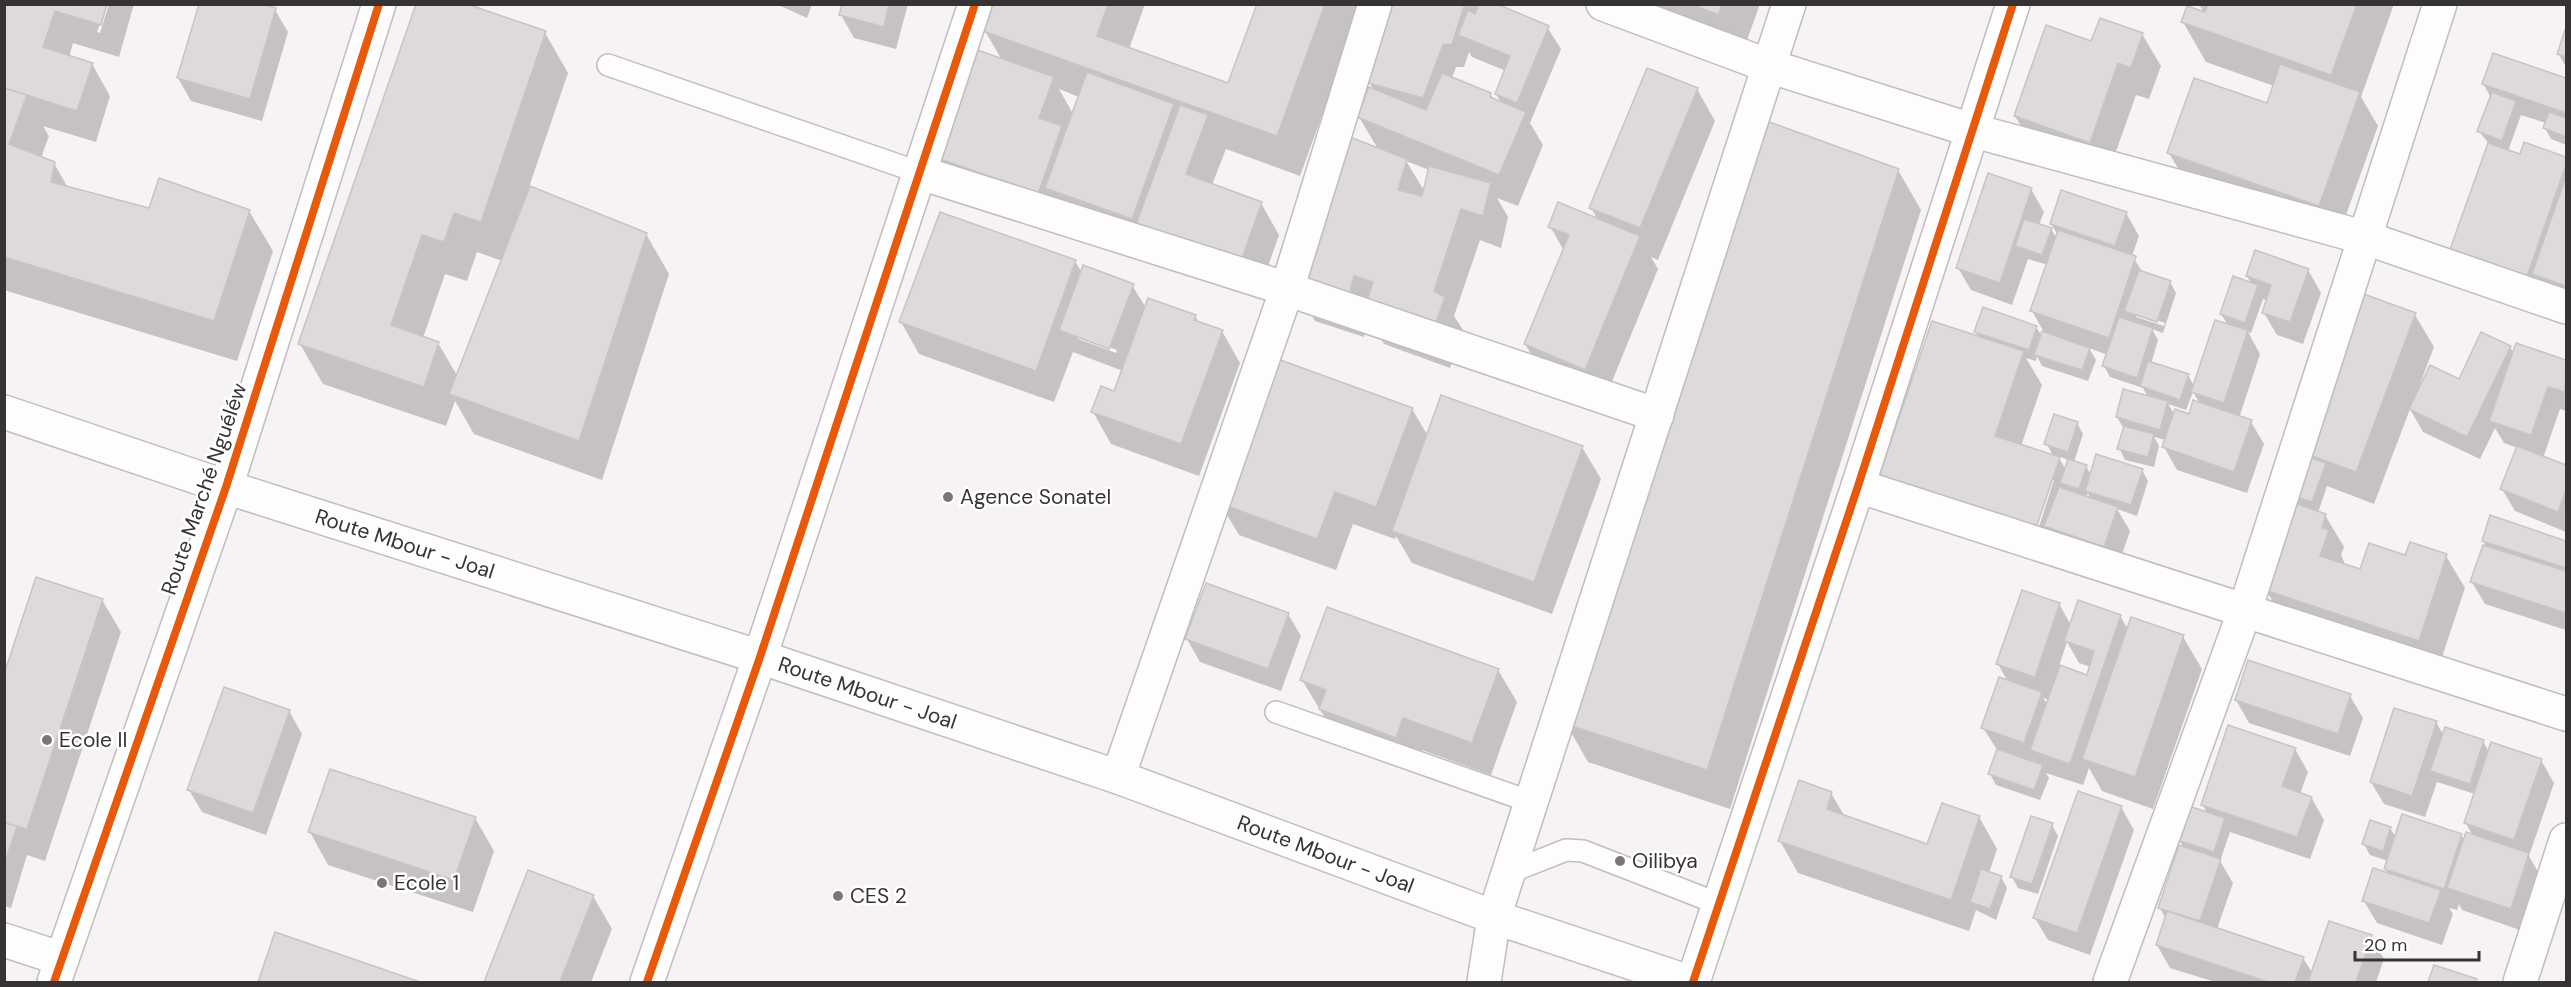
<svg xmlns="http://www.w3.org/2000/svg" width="2571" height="987" font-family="'DM Sans',sans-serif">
<rect width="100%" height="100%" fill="#f7f2f5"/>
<g fill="#0003" fill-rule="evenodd">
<path d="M4,4H106L97,32L100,33L109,4H134L119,57L73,43L69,57L92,64L110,96L96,142L43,126L49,136L41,158L54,163L68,188L150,210L249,211L273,251L237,361L4,290Z"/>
<path d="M776,4H812L807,18Z"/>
<path d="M843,4H908L896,49L854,38L841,15Z"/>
<path d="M994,4H1145L1129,49L1229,85L1258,4H1359L1361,8L1300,176L1226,149L1212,185L1261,203L1279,235L1258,295L952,189L934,156L1002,60L985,31ZM1059,89L1079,97L1073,114Z"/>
<path d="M1394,4H1479L1547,27L1561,49L1530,123L1543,145L1518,206L1497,198L1508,217L1501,248L1480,240L1454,316L1463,330L1450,368L1384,344L1369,318L1364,337L1315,321L1296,288L1378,149L1359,117L1374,91L1370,83ZM1469,52L1472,57L1506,71L1496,94L1502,104L1494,100L1490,94L1452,78L1456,67H1464ZM1406,161L1429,170L1425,192Z"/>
<path d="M1602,4H1760L1742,54Z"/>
<path d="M2199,4H2394L2361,97L2378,126L2338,237L2188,185L2169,153L2267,105L2274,86L2206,62L2183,22L2204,13Z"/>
<path d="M275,10L288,32L262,121L191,101L178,78Z"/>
<path d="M2566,31V67L2558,53Z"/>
<path d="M545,33L568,73L529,187L646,234L669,274L602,480L474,434L455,401L446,426L323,384L300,344ZM477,252L502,261L458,377L438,343L423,338L445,274L467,281Z"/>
<path d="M2142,34L2161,66L2149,99L2136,95L2108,174L2034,148L2015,116L2092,43Z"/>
<path d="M2494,55L2566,80V145L2551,139L2545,128L2546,123L2521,115L2508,151L2521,156L2525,144L2566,158V311L2469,285L2489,144L2479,131L2491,98L2483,83Z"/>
<path d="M1697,89L1715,121L1658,260L1651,257L1658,269L1604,401L1544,376L1525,344L1564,251L1550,226L1598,220L1591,208Z"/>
<path d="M1898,170L1921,210L1730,809L1588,762L1565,722Z"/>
<path d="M2031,189L2044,212L2039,225L2051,229L2057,239L2058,235L2051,224L2126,213L2139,236L2132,256L2144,274L2170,282L2176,293L2163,333L2152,329L2158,340L2151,364L2188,375L2194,386L2228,325L2221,314L2252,285L2247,276L2308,270L2321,293L2303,344L2277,335L2264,313L2268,301L2263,299L2251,333L2248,332L2260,354L2239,418L2251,422L2264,444L2247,493L2177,470L2164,447L2166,440L2154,437L2159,446L2154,467L2125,460L2119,448L2124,429L2117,417L2148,397L2143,388L2110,377L2104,366L2108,355L2089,348L2096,360L2088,381L2042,366L2037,356L2036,361L2026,358L2042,385L2021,446L2054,457L2046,443L2077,423L2083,434L2074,462L2086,466L2091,475L2142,470L2148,481L2137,516L2117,509L2130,531L2117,569L1900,508L1979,338L1976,332L2036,327L2042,336L2045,334L2032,311L2048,265L2028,259L2012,305L1971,290L1958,268ZM2136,313L2165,323L2164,326L2136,317ZM2193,392L2200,404L2190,416L2175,415L2168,404L2186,410ZM2058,456L2069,460L2066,470ZM2051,480H2054L2036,536L2033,535ZM2088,493L2089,496L2094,501L2086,498Z"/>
<path d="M1075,261L1082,273L1132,285L1146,308L1195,316L1199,323L1222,331L1240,363L1199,476L1111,444L1093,412L1115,393L1123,371L1073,352L1054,402L919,354L901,322ZM1078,335L1117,350L1116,353L1078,339Z"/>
<path d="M2415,315L2434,347L2420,384L2422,385L2460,381L2510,347L2514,354L2517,344L2566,361V411L2560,409L2543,458L2566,467V532L2515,511L2502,489L2518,448L2504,443L2495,428L2480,459L2423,432L2410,409L2374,504L2327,486L2318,513L2325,515L2344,547L2341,555L2346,566L2361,571L2406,557L2446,556L2465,588L2437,672L2285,622L2266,590L2301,456Z"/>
<path d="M1412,409L1428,436L1582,447L1601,479L1552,614L1412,563L1396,536L1395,539L1353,524L1336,570L1239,535L1220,503Z"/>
<path d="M2491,517L2566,542V630L2485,604L2472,582L2487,548L2483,541Z"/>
<path d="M102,600L121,632L45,861L27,855L11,908L4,906V679Z"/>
<path d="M2059,604L2071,625L2120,616L2128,629L2183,637L2202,669L2153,809L2102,791L2089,768L2083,785L2046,773L2049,778L2040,800L1996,785L1990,774L1998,751L1983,728L2008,682L1998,664ZM2067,642L2079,663L2091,667L2088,676L2059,666ZM2043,698L2050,700L2048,705Z"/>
<path d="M1288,614L1301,636L1281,691L1200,662L1187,639Z"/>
<path d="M1498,670L1517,702L1491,775L1422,750L1415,769L1339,741L1302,680Z"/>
<path d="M2350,696L2363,718L2350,756L2249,723L2236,700Z"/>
<path d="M289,711L302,734L266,835L202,812L189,790Z"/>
<path d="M2436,722L2444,736L2483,741L2489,752L2541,760L2554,783L2529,856L2541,877L2523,931L2462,910L2459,904L2457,910L2449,908L2453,914L2442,945L2377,923L2364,901L2388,874L2385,869L2388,861L2370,855L2364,844L2390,828L2396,838L2461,835L2465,841L2473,836L2465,822L2475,794L2437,782L2425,817L2384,804L2371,782Z"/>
<path d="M2295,749L2308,772L2300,794L2311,797L2324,820L2310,859L2230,832L2220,861L2233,883L2217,929L2303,958L2313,974L2371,936L2384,959L2376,982H2215L2170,968L2157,945L2166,919L2160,908L2184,848L2179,840L2207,813L2203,805Z"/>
<path d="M1831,793L1845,817L1928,846L1979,817L1997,849L1989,873L2001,877L2007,888L1996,920L1976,910L1969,931L1798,873L1780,841Z"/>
<path d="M2121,807L2134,830L2090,955L2048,940L2035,918Z"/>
<path d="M475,818L494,851L473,912L328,865L310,832Z"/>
<path d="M2052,825L2058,836L2038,894L2018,888L2012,877Z"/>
<path d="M529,872L593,896L612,929L591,982H486Z"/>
<path d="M276,934L415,982H259Z"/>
<path d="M2435,967L2476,981L2477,982H2430Z"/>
</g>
<g fill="#ddd9dc" stroke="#c8c4c6" stroke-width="1.5">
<path d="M4,4H107L101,25L55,11L43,47L93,63L77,111L4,88Z"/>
<path d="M199,4H263L276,8L250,99L177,78Z"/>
<path d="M416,4H467L546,31L481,222L454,213L444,242L422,235L391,325L439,342L424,387L298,344Z"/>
<path d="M842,4H889L884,27L839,15Z"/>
<path d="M993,4H1108L1097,36L1228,83L1257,4H1325L1277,136L983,31Z"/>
<path d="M1392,4H1474L1473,7H1464L1452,44L1443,45L1423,98L1368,83Z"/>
<path d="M1479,4H1497L1549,26L1517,103L1495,94L1510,56L1458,35L1468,10L1475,14Z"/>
<path d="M1690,4H1722L1719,15Z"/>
<path d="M2208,4H2357L2331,75L2181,22L2187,6L2205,12Z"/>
<path d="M2100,18L2143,33L2131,68L2118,63L2090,143L2014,116L2046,25L2091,41Z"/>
<path d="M2566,27V57L2557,54Z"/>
<path d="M972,48L1054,77L1039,118L1062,126L1038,194L932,156Z"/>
<path d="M2493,53L2566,78V113L2482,84Z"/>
<path d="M2280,64L2360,92L2319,206L2167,153L2194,78L2267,103Z"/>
<path d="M1647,68L1698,88L1640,228L1589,208Z"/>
<path d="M1087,72L1174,104L1132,219L1045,188Z"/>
<path d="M1442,73L1491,93L1490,97L1526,112L1499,175L1357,117L1369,87L1426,110Z"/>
<path d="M4,88L27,95L9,144L55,162L51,182L149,208L159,178L250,210L214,321L4,257Z"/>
<path d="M2492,92L2516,101L2502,141L2477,131Z"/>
<path d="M1180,105L1208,115L1186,174L1262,202L1240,264L1135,227Z"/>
<path d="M2549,112L2566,118V137L2543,128Z"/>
<path d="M1764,120L1899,169L1707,770L1563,723Z"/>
<path d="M1347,136L1407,159L1398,190L1422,196L1429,166L1491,183L1483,216L1461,209L1434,291L1445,297L1431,337L1364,312L1373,282L1354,276L1346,306L1295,288Z"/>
<path d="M2524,142L2566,157V165L2526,279L2449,252L2488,143L2520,154Z"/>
<path d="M1988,173L2032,188L2000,283L1956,268Z"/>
<path d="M2566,176V286L2532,274Z"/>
<path d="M530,186L647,233L579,441L449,394Z"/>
<path d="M2061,190L2127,212L2115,246L2050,224Z"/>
<path d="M1558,202L1640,236L1585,370L1524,344L1569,235L1548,227Z"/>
<path d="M940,212L1076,260L1036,371L899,322Z"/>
<path d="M2024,219L2052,228L2042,255L2015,246Z"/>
<path d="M2058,230L2136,256L2109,338L2030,311Z"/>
<path d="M2255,250L2309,269L2290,322L2262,313L2271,285L2246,276Z"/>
<path d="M1083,265L1134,284L1109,349L1059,330Z"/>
<path d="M2139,270L2171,281L2157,322L2124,311Z"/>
<path d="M2233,276L2258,285L2245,323L2220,314Z"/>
<path d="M2361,293L2416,313L2356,472L2301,452Z"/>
<path d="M1148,298L1196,315L1194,320L1223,330L1181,444L1091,412L1101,386L1114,391Z"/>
<path d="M1983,307L2037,326L2029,350L1974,332Z"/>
<path d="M2119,317L2153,328L2137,378L2102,366Z"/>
<path d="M2215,320L2248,330L2224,403L2191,392Z"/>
<path d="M1932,321L2024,351L1995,436L2060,457L2036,528L1879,476Z"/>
<path d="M2042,331L2090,348L2082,370L2034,355Z"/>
<path d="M2481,332L2511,346L2467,437L2409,409L2430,365L2459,379Z"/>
<path d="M2516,343L2566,360L2565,392L2548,387L2531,435L2489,421Z"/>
<path d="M1272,357L1413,408L1376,507L1335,492L1317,539L1219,503Z"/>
<path d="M2148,361L2189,374L2180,400L2140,386Z"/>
<path d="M2123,389L2168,401L2160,430L2116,417Z"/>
<path d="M1441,395L1583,446L1534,582L1392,531Z"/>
<path d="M2193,400L2252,420L2234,472L2162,447L2175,409L2189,414Z"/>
<path d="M2054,414L2078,422L2068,452L2044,444Z"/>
<path d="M2124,426L2154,434L2148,457L2117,449Z"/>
<path d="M2517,446L2566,465V490L2558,512L2500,489Z"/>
<path d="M2096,454L2143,469L2131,505L2085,491Z"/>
<path d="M2300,454L2326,463L2312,502L2287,494Z"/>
<path d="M2068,459L2087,465L2079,489L2060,483Z"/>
<path d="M2059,487L2118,507L2104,547L2044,526Z"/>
<path d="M2294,503L2326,514L2322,528L2329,530L2320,556L2360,569L2369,543L2405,555L2410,542L2447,554L2419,641L2265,590Z"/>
<path d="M2490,515L2566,541V568L2482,541Z"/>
<path d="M2483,545L2566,571V613L2470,582Z"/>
<path d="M36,577L103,599L27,829L4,823V674Z"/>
<path d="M1206,583L1289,613L1268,669L1185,639Z"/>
<path d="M2022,590L2060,603L2035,677L1996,664Z"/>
<path d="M2078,600L2121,615L2070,764L2030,750L2060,665L2087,675L2094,651L2064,641Z"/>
<path d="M1327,607L1499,669L1472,743L1403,718L1396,738L1319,709L1326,690L1300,680Z"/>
<path d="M2131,617L2184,635L2135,777L2082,759Z"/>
<path d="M2248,660L2351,694L2338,734L2235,700Z"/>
<path d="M1999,677L2042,692L2024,743L1981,728Z"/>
<path d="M224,687L290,710L253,813L187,790Z"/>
<path d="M2394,708L2437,721L2412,796L2370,782Z"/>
<path d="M2228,725L2296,748L2282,786L2312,797L2297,837L2201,805Z"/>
<path d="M2445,727L2484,740L2470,784L2430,771Z"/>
<path d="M2491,742L2542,759L2514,840L2464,823Z"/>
<path d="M1997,749L2043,765L2034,790L1988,774Z"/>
<path d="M330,769L476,817L454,880L308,832Z"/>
<path d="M1799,780L1832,792L1827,809L1927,844L1942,803L1980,816L1951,900L1778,841Z"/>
<path d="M2078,791L2122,806L2077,933L2033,918Z"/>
<path d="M2189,806L2225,818L2214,852L2177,840Z"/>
<path d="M2402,814L2462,834L2444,889L2384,869Z"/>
<path d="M2031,816L2053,823L2032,884L2010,877Z"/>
<path d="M2370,820L2391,827L2383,851L2362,844Z"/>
<path d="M4,823L17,826L4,865Z"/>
<path d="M2466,832L2529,853L2511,909L2447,888Z"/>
<path d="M2179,845L2221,859L2200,921L2158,908Z"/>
<path d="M2373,868L2441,890L2429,923L2362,901Z"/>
<path d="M1981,869L2002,876L1990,909L1970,902Z"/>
<path d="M528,870L594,895L560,982H484Z"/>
<path d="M2167,911L2304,957L2295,982H2268L2156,945Z"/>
<path d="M2329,921L2372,935L2356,982H2308Z"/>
<path d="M275,932L420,982H258Z"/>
<path d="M2434,965L2477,979L2476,982H2428Z"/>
</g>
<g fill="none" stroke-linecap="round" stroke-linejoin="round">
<g stroke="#c0bcbf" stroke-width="24">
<g id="service">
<path d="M608,65L921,173"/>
<path d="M1276,712L1531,802"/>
<path d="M1508,873L1566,850L1583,851L1719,904"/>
</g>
</g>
<g stroke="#c0bcbf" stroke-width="36">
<g id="minor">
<path d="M1603,4L1769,66L1971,130L2366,238L2566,307"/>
<path d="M921,173L1287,289L1657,415"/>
<path d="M1858,486L2566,714"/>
<path d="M1118,777L1287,289L1375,4"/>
<path d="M1494,917L1789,4"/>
<path d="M4,940L62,959"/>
<path d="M54,982L226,487L379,4"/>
<path d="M647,982L760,657L975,4"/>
<path d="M1693,982L1858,486L2013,4"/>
<path d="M2520,982L2566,840"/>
</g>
</g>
<g stroke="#c0bcbf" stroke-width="36">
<g id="secondary">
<path id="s1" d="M4,412L226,487L760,657L1118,777L1494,917L1689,982"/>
<path d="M1484,982L1494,917"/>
<path d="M2110,982L2245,610L2440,4"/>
</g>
</g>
<use href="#service" stroke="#fefdfe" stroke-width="21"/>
<use href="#minor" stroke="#fefdfe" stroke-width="33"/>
<use href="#secondary" stroke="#fefdfe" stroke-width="33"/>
<g stroke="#fff" stroke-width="11">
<g id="cycleway">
<path d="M54,982L226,487L379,4"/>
<path d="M647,982L760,657L975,4"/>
<path d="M1693,982L1858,486L2013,4"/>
</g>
</g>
<use href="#cycleway" stroke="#e8590c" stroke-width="8"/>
</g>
<g fill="#7a7678" stroke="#fff" stroke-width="2">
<circle cx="948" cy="497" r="6"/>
<circle cx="47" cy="740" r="6"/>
<circle cx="1620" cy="861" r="6"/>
<circle cx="382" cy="883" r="6"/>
<circle cx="838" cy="896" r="6"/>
</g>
<g text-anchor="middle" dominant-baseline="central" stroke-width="5" stroke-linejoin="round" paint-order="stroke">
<g font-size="21" fill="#363335" stroke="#fff">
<text transform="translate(204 489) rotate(-71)">Route Marché Nguéléw</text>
<text stroke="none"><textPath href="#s1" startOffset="422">Route Mbour - Joal</textPath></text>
<text stroke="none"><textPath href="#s1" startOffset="908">Route Mbour - Joal</textPath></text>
<text stroke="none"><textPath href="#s1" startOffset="1394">Route Mbour - Joal</textPath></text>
</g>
<g font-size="21" fill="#363335" stroke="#fff" text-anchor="start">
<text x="960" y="497">Agence Sonatel</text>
<text x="59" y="740">Ecole II</text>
<text x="1632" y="861">Oilibya</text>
<text x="394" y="883">Ecole 1</text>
<text x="850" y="896">CES 2</text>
</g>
</g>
<rect width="2571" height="987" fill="none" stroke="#363335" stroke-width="12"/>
<path d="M2355 951v9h124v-9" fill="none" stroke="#363335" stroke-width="3"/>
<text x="2364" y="951" font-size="18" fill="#363335" stroke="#ffffff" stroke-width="4.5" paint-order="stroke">20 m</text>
</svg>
